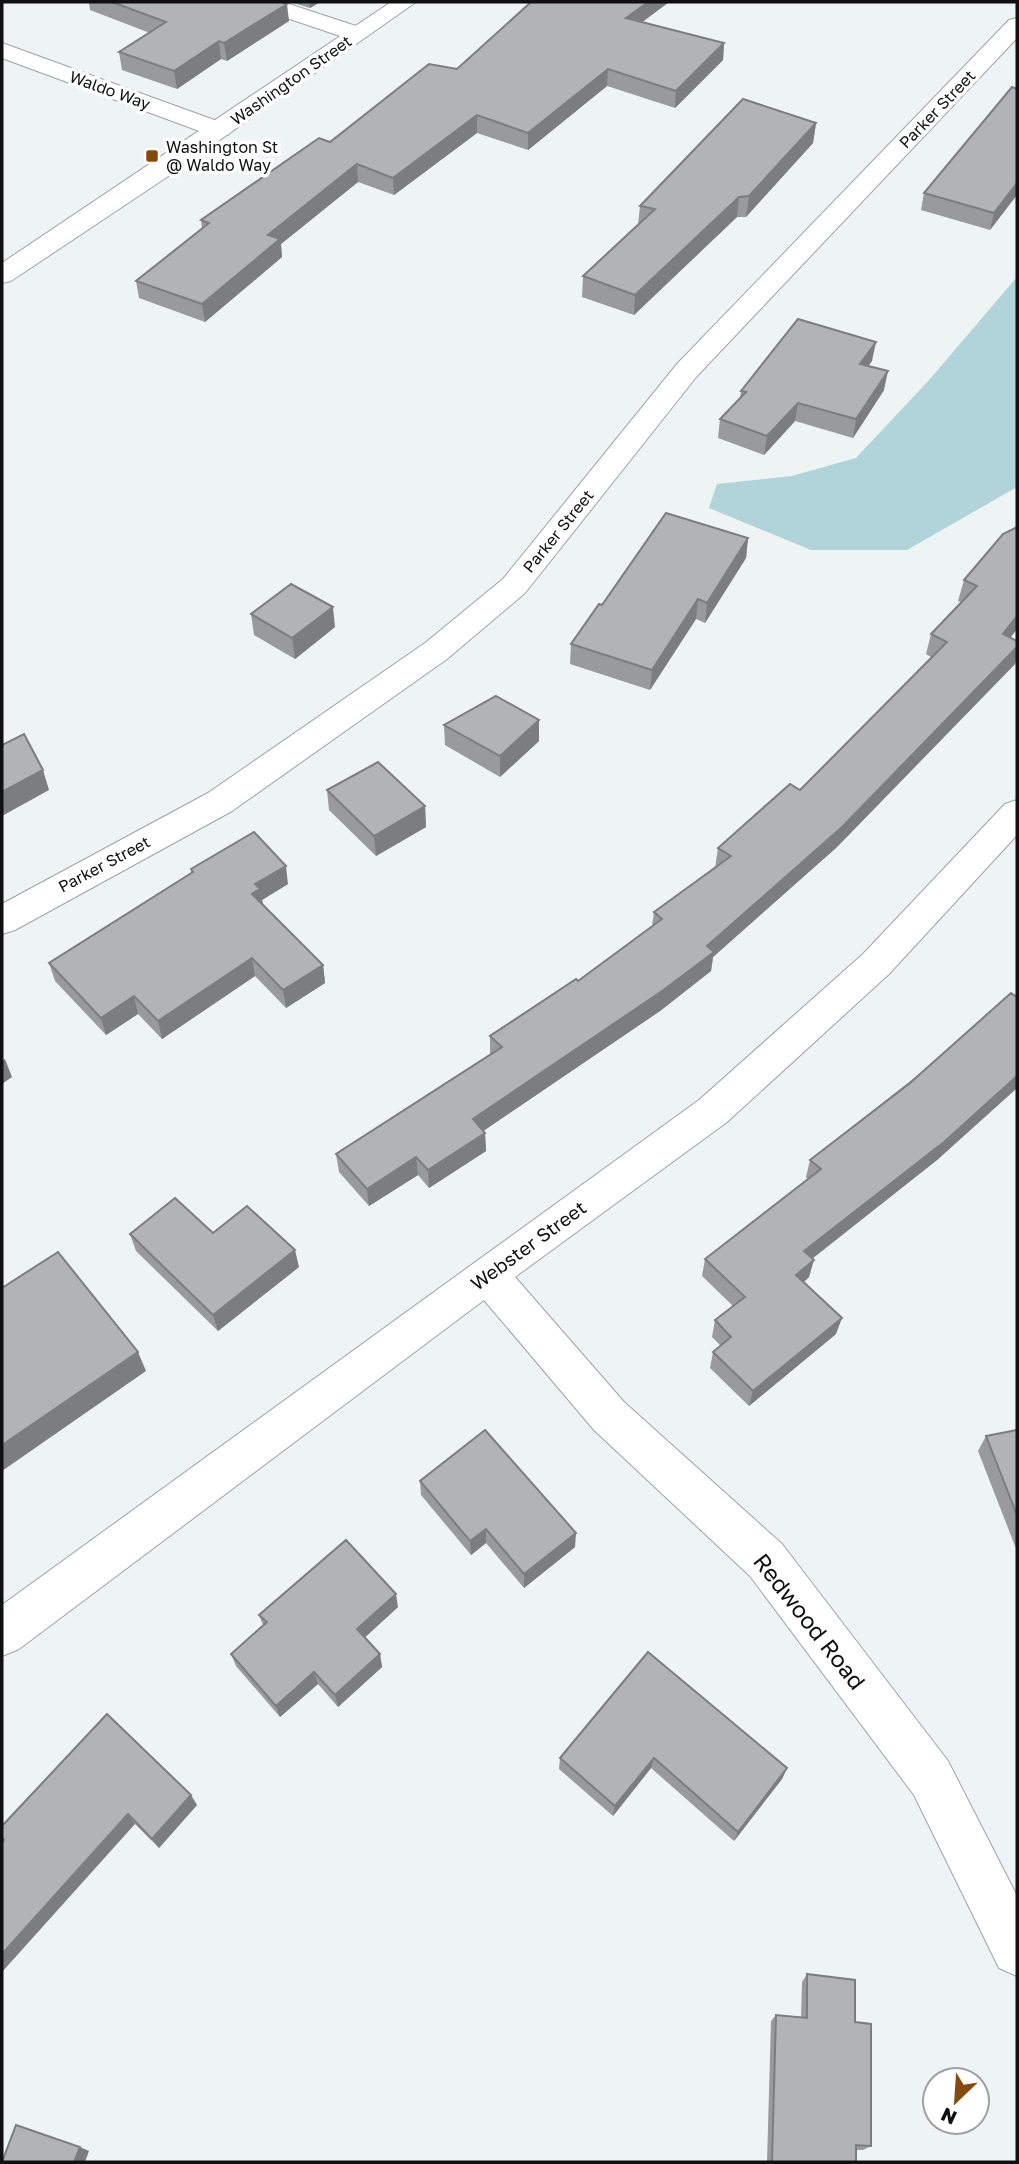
<svg xmlns="http://www.w3.org/2000/svg" width="1019" height="2164" font-family="'Golos Text',sans-serif">
<rect width="100%" height="100%" fill="#eef3f4"/>
<path fill="#b0d4d9" d="M1017,277V487L907,550H811L709,508L717,484L792,476L856,458L930,379Z"/>
<g fill="none" stroke-linecap="round" stroke-linejoin="round">
<g stroke="#9ea3a3" stroke-width="2">
<g id="street">
<path d="M251,2H283L365,29L368,34L357,41L349,39L254,7Z"/>
<path d="M1017,18V38L697,376L525,593L447,659L232,811L15,930L2,934V904L208,793L425,643L503,579L677,364L1009,20Z"/>
<path d="M2,43L228,125L231,130L228,135H210L2,58Z"/>
<path d="M1017,800V835L889,974L727,1122L515,1277L624,1402L782,1544L948,1761L1017,1896V1976L999,1968L914,1795L750,1576L594,1430L484,1300L19,1649L2,1656V1605L699,1100L863,954L1005,804Z"/>
</g>
</g>
<g stroke="#9ea3a3" stroke-width="2">
<path id="secondary" d="M391,2H416L167,177L11,281L2,283V263Z"/>
</g>
<use href="#street" fill="#fff" fill-rule="evenodd"/>
<use href="#secondary" fill="#fff" fill-rule="evenodd"/>
</g>
<g fill="#979b9c">
<path d="M89,2H281L289,21L227,61L221,59L177,89L122,70L119,52L150,33L90,10Z"/>
<path d="M290,2H320L310,8Z"/>
<path d="M531,2H669L642,22L724,43L723,60L675,108L607,86L528,150L477,133L394,195L358,182L281,244L282,257L205,322L139,298L136,281L202,228L201,220L330,142L457,69Z"/>
<path d="M1017,89V197L1016,196L990,230L921,210L924,193Z"/>
<path d="M816,123L813,143L746,217H737L634,315L582,297L583,276L638,225L640,206Z"/>
<path d="M872,361L868,366L884,390L853,438L795,421L764,455L718,438L720,419L740,398L741,391Z"/>
<path d="M1017,527V629L1010,638L1017,641V657L1015,664L837,847L713,957L711,971L660,1011L483,1131L485,1133L486,1151L429,1188L418,1175L369,1206L339,1172L336,1154L490,1055V1036L578,981L652,926L654,912L715,868L718,848L800,790L931,657L926,654L931,634L961,602L958,601L964,580Z"/>
<path d="M748,538L746,558L705,623L696,619L650,690L570,664L571,644L602,605Z"/>
<path d="M251,614L335,627L295,659L254,635Z"/>
<path d="M444,725L539,741L500,777L445,745Z"/>
<path d="M327,790L425,806L426,827L376,856L329,810Z"/>
<path d="M191,869L288,884L262,900L263,905L323,965L325,983L286,1008L255,976L162,1039L138,1014L106,1035L55,981L49,963L191,873Z"/>
<path d="M1017,997V1088L937,1160L812,1259L809,1277L804,1282L836,1334L749,1406L710,1368L713,1352L720,1345L712,1337L715,1320L733,1306L702,1276L705,1259L808,1180L806,1177L810,1160Z"/>
<path d="M213,1233L299,1267L218,1331L136,1251L130,1234Z"/>
<path d="M1017,1430V1551L978,1451L986,1436Z"/>
<path d="M420,1481L575,1547L524,1588L486,1543L471,1555L421,1495Z"/>
<path d="M398,1607L365,1637L380,1654L382,1667L338,1707L318,1684L280,1717L236,1666L231,1654L263,1625L259,1615Z"/>
<path d="M648,1652L787,1768L782,1779L734,1841L651,1768L613,1816L559,1769L560,1758Z"/>
<path d="M197,1805L159,1848L135,1824L4,1840L2,1838Z"/>
<path d="M807,1974L855,2022L871,2146L863,2150H856V2162H767L771,2021L776,2015L801,2017L802,1982Z"/>
</g>
<g fill="#7b7e7f">
<path d="M309,2H320L310,8Z"/>
<path d="M648,2H669L625,35L626,18Z"/>
<path d="M287,4L289,21L227,61L224,43Z"/>
<path d="M219,41L221,59L177,89L174,71Z"/>
<path d="M724,43L723,60L675,108L676,91Z"/>
<path d="M608,69L607,86L528,150V133Z"/>
<path d="M477,115V133L394,195L393,178Z"/>
<path d="M816,123L813,143L746,217L749,196Z"/>
<path d="M357,164L358,182L281,244L282,257L205,322L202,304L268,235Z"/>
<path d="M1017,183L1016,196L990,230L994,213Z"/>
<path d="M739,197L737,217L634,315L635,295Z"/>
<path d="M876,342L872,361L856,383L860,364Z"/>
<path d="M888,371L884,390L853,438L856,419Z"/>
<path d="M798,403L795,421L764,455L767,436Z"/>
<path d="M748,538L746,558L705,623L707,603Z"/>
<path d="M698,599L696,619L650,690L652,670Z"/>
<path d="M333,607L335,627L295,659L292,638Z"/>
<path d="M1017,616V629L997,655L1003,634Z"/>
<path d="M1017,647V657L1015,664L837,847L713,957L711,971L660,1011L473,1138V1119L707,946Z"/>
<path d="M539,720V741L500,777V756Z"/>
<path d="M43,770L49,790L2,816V792Z"/>
<path d="M425,806L426,827L376,856L374,836Z"/>
<path d="M286,866L288,884L262,900L264,907L252,894L255,884Z"/>
<path d="M252,958L255,976L162,1039L158,1021Z"/>
<path d="M323,965L325,983L286,1008L283,990Z"/>
<path d="M134,996L138,1014L106,1035L101,1018Z"/>
<path d="M5,1059L12,1077L2,1084V1061Z"/>
<path d="M1017,1076V1088L937,1160L800,1268L804,1251Z"/>
<path d="M485,1133L486,1151L429,1188L428,1170Z"/>
<path d="M416,1157L418,1175L369,1206L367,1189Z"/>
<path d="M295,1250L299,1267L218,1331L213,1315Z"/>
<path d="M814,1260L809,1277L792,1292L796,1275Z"/>
<path d="M842,1318L836,1334L749,1406L753,1391Z"/>
<path d="M138,1352L146,1371L2,1471V1445Z"/>
<path d="M486,1529V1543L471,1555L470,1541Z"/>
<path d="M576,1533L575,1547L524,1588V1574Z"/>
<path d="M396,1594L398,1607L360,1642L357,1629Z"/>
<path d="M380,1654L382,1667L338,1707L335,1695Z"/>
<path d="M314,1672L318,1684L280,1717L276,1706Z"/>
<path d="M654,1758L651,1768L613,1816L615,1806Z"/>
<path d="M787,1768L782,1779L734,1841L738,1832Z"/>
<path d="M191,1795L197,1805L159,1848L152,1839Z"/>
<path d="M128,1814L135,1824L2,1972V1954Z"/>
<path d="M80,2147L89,2151L85,2162H74Z"/>
</g>
<g fill="#b0b4b5" stroke="#7b7e7f" stroke-width="2">
<path d="M112,2H281L287,4L224,43L219,41L174,71L119,52L166,22Z"/>
<path d="M531,2H648L626,18L724,43L676,91L608,69L528,133L477,115L393,178L357,164L268,235L280,239L202,304L136,281L209,223L201,220L319,138L330,142L429,64L457,69Z"/>
<path d="M1012,87L1017,89V183L994,213L924,193Z"/>
<path d="M743,99L816,123L749,196L739,197L635,295L583,276L655,209L640,206Z"/>
<path d="M798,319L876,342L860,364L888,371L856,419L798,403L767,436L720,419L746,392L741,391Z"/>
<path d="M666,513L748,538L707,603L698,599L652,670L571,644L599,604L602,605Z"/>
<path d="M1017,527V616L1003,634L1017,641V647L842,827L707,946L714,952L662,991L473,1119L485,1133L428,1170L416,1157L367,1189L336,1154L502,1047L490,1036L576,979L578,981L662,919L654,912L731,856L718,848L790,784L800,790L947,642L931,634L977,586L964,580L1003,534Z"/>
<path d="M291,584L333,607L292,638L251,614Z"/>
<path d="M496,696L539,720L500,756L444,725Z"/>
<path d="M24,734L43,770L2,792V745Z"/>
<path d="M378,762L425,806L374,836L327,790Z"/>
<path d="M254,832L286,866L255,884L260,889L252,894L323,965L283,990L252,958L158,1021L134,996L101,1018L49,963L193,872L191,869Z"/>
<path d="M1011,993L1017,997V1076L944,1142L804,1251L814,1260L796,1275L842,1318L753,1391L713,1352L731,1337L715,1320L745,1297L705,1259L821,1169L810,1160L910,1083Z"/>
<path d="M175,1198L213,1233L247,1206L295,1250L213,1315L130,1234Z"/>
<path d="M58,1252L138,1352L2,1445V1288Z"/>
<path d="M485,1430L576,1533L524,1574L486,1529L470,1541L420,1481Z"/>
<path d="M1017,1430V1515L986,1436Z"/>
<path d="M346,1540L396,1594L357,1629L380,1654L335,1695L314,1672L276,1706L231,1654L267,1622L259,1615Z"/>
<path d="M648,1652L787,1768L738,1832L654,1758L615,1806L560,1758Z"/>
<path d="M107,1714L191,1795L152,1839L128,1814L2,1954V1843L4,1840L2,1838V1826Z"/>
<path d="M807,1974L855,1980V2022L871,2024V2146L856,2145V2162H772L776,2015L807,2018Z"/>
<path d="M16,2125L80,2147L74,2162H2Z"/>
</g>
<rect fill="#884a0c" stroke="#fff" stroke-width="2.5" x="145" y="149" width="14" height="14" rx="3.5"/>
<g text-anchor="middle" dominant-baseline="central" stroke-width="7" stroke-linejoin="round" paint-order="stroke">
<g font-size="16" fill="#0f1111" stroke="#fff">
<text transform="translate(291 80) rotate(-35)">Washington Street</text>
<text transform="translate(110 90) rotate(20)">Waldo Way</text>
<text transform="translate(937 109) rotate(-46)">Parker Street</text>
<text transform="translate(558 531) rotate(-51)">Parker Street</text>
<text transform="translate(104 864) rotate(-28)">Parker Street</text>
</g>
<g font-size="16" fill="#0f1111" stroke="#fff" text-anchor="start">
<text x="166" y="147">Washington St<tspan x="166" dy="18">@ Waldo Way</tspan></text>
</g>
<g font-size="19" fill="#0f1111" stroke="#fff">
<text transform="translate(528 1245) rotate(-36)">Webster Street</text>
</g>
<g font-size="23" fill="#0f1111" stroke="#fff">
<text transform="translate(810 1621) rotate(52)">Redwood Road</text>
</g>
</g>
<rect width="1019" height="2164" fill="none" stroke="#0f1111" stroke-width="7"/>
<g transform="translate(956 2101) rotate(205)"><circle r="33" fill="#ffffff" stroke="#9fa0a0" stroke-width="2"/>
<path d="M0-5L12 26L0 18L-12 26Z" fill="#884a0c"/>
<text y="-10" font-size="19" font-weight="bold" text-anchor="middle" fill="#0f1111">N</text>
</g>
</svg>
